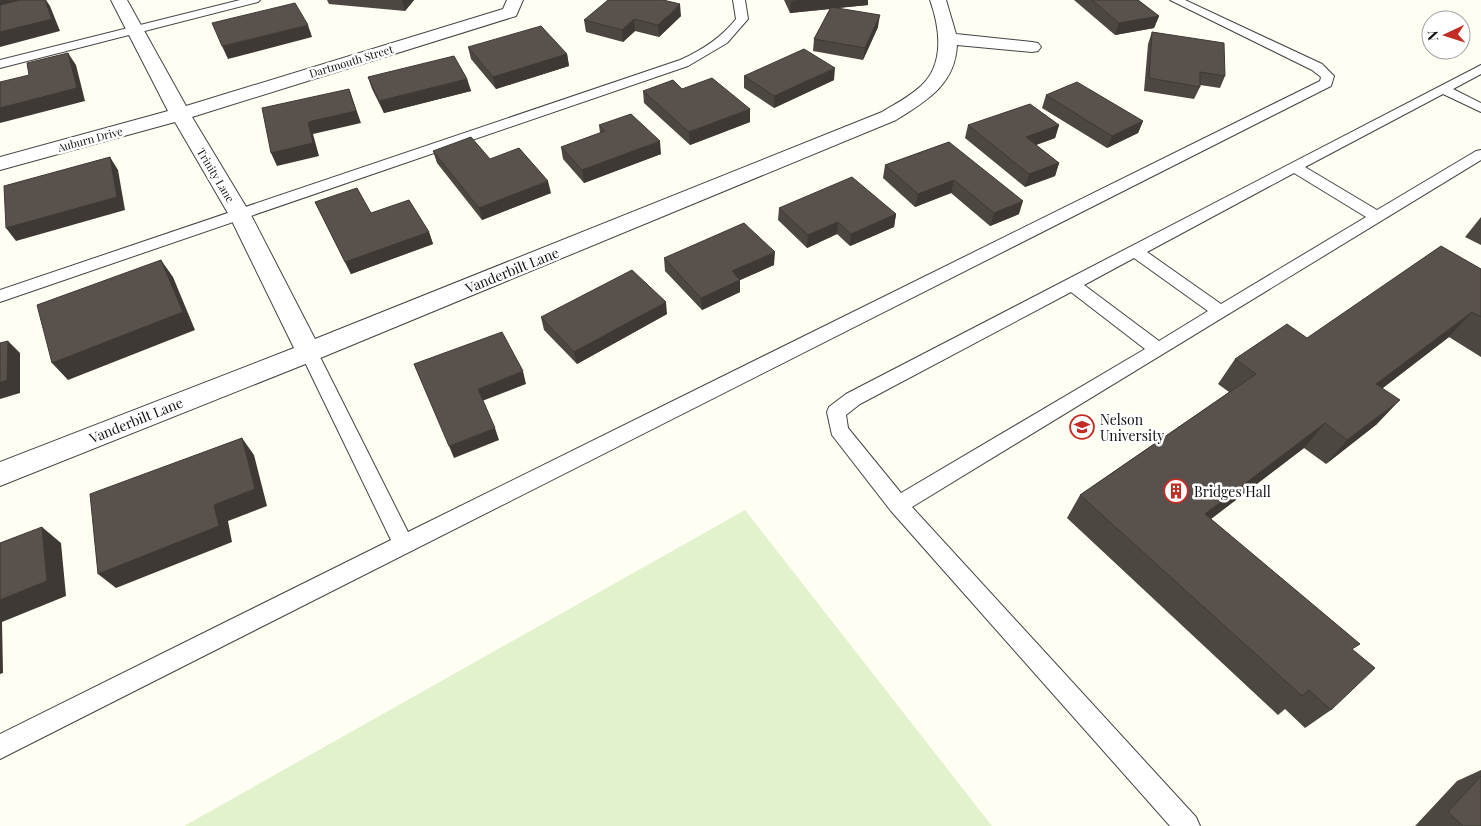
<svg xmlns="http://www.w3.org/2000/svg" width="1481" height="826" font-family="'Playfair Display',serif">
<rect width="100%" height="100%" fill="#fffef3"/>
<path fill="#e2f2cd" d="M745,510L992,826H184Z"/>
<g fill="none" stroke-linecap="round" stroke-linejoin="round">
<g stroke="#434343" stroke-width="2">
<g id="service">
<path d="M240,0H260L258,2L0,68V60Z"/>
<path d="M733,0H745L748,19L727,43L688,66L0,302V290L680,60C702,50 721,38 736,19Z"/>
<path d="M1170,0H1185L1322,64L1334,76L1331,86L0,759V734L391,540L300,352L303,347L309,346L315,347L408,532L1320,81L1321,77L1312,70Z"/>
<path d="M1481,65V74L1453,89L1481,103V112L1443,94L1305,167L1377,210L1476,151L1481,150V160L912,507L1196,817L1200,826H1170L891,511L832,435L827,412L829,407L846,394ZM1294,173L1366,217L1221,304L1147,252ZM1134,258L1208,311L1159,341L1084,285ZM1071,292L1145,349L901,493L848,428L846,415L860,404Z"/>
</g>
</g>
<g stroke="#434343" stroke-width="2">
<path id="minor" d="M111,0H127L186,106L503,9L507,0H523L516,16L192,117L251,215L315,339L882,112C895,104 909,97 921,86C945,64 940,28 930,0H946L956,34L1032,42L1038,43L1041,47L1038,51L1032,52L957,45C955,85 926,101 896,120L318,359L0,486V462L294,348L229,215L175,122L0,170V157L168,111Z"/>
</g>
<use href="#service" fill="#fff" fill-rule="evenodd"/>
<use href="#minor" fill="#fff" fill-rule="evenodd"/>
</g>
<g fill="#4d4741">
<path d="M327,0H414L405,11L329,4Z"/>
<path d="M784,0H868V5L836,8L878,27L863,60L813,51L814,39L830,9L790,13Z"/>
<path d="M1074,0H1138L1159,16L1154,28L1115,35Z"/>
<path d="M681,16L659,37L635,31L623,42L586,32L584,20Z"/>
<path d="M1152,32L1225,76L1220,88L1200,85V87L1194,99L1144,91L1148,44Z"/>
<path d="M468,47L567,54L569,66L496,89L471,59Z"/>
<path d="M744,76L834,80L774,108L744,88Z"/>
<path d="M368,77L467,79L471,91L384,113L372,89Z"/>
<path d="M682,89L750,122L690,145L644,103L643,91Z"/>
<path d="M1046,95L1143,121L1138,133L1107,148L1042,108Z"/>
<path d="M599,125L661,154L584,183L563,159L561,147L600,133Z"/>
<path d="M968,125H1059L1055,138L1036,145L1059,163L1055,176L1025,187L965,138Z"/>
<path d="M949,142L1019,214L990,226L951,193L915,207L883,178L885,165Z"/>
<path d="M433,151L490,159L551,193L482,220L437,163Z"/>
<path d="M315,202L371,213L429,232L433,244L351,274Z"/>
<path d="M779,208L896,214L894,227L850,246L837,234L807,248L778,220Z"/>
<path d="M1481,217V245L1465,237Z"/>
<path d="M664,258L774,265L740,280V292L702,310L665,271Z"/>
<path d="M1481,269V357L1449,337L1383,388L1377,424L1326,464L1304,448L1211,519L1352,649L1331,710L1305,728L1285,709L1278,715L1067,518L1080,495L1229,392L1218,384L1235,359L1307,338Z"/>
<path d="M667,314L577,364L544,330L541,317Z"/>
<path d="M1481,770V826H1415L1457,781Z"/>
</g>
<g fill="#3e3935">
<path d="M0,0H39L0,11Z"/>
<path d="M45,0H46L50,6L60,31L0,47V32Z"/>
<path d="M402,0H414L405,11Z"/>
<path d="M799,0H868V5L790,13L791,1Z"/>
<path d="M680,4L681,16L659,37L658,25Z"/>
<path d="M880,15L878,27L863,60L865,48Z"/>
<path d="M1159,16L1154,28L1115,35L1119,23Z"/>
<path d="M634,19L635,31L623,42L622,30Z"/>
<path d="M308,25L312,37L228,59L222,46Z"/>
<path d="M68,53L76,65L85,101L0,123V108Z"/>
<path d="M567,54L569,66L496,89L493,77Z"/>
<path d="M835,68L834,80L774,108V96Z"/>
<path d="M467,79L471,91L384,113L379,101Z"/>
<path d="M349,89L361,123L313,134L319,156L277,166L271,153Z"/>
<path d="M750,109V122L690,145L689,132Z"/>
<path d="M1143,121L1138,133L1107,148L1112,136Z"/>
<path d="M1059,125L1055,138L1022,150L1026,137Z"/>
<path d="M660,141L661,154L584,183L582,170Z"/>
<path d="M110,157L118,170L125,210L16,241L6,228Z"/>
<path d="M1059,163L1055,176L1025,187L1029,174Z"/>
<path d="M954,180L951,193L915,207L918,194Z"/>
<path d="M548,181L551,193L482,220L479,208Z"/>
<path d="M1023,201L1019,214L990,226L994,213Z"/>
<path d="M896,214L894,227L850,246L851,234Z"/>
<path d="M838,222L837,234L807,248L808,235Z"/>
<path d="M429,232L433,244L351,274L345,262Z"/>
<path d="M775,252L774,265L740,280V292L702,310L701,298L732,271Z"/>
<path d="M161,260L173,277L195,330L68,380L52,363Z"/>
<path d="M666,302L667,314L577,364L574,352Z"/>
<path d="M1472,312L1449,337L1355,409L1376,384Z"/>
<path d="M8,341L20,353V393L0,399V383Z"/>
<path d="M523,371L526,384L482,401L478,389Z"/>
<path d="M1400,400L1377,424L1326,464L1347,440Z"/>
<path d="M1325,423L1304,448L1187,537L1205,514Z"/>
<path d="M495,428L499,440L454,458L449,446Z"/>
<path d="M242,438L254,455L267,506L228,521L232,542L116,588L98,574L214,505Z"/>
<path d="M42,527L61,543L66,596L2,622L3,673L0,674V600Z"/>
</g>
<g fill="#59524c" stroke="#3e3935">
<path d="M20,0H45L52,19L0,32V5Z"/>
<path d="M608,0H663L680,4L658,25L634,19L622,30L584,20Z"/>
<path d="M1092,0H1138L1159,16L1119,23Z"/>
<path d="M295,3L308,25L222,46L212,23Z"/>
<path d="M831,7L880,15L865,48L814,39Z"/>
<path d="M541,26L567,54L493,77L468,47Z"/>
<path d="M1152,32L1224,43L1225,76L1200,72V87L1149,78Z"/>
<path d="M804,49L835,68L774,96L744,76Z"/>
<path d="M68,53L77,88L0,108V82L29,75L27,63Z"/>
<path d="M454,56L467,79L379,101L368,77Z"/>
<path d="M712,78L750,109L689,132L643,91L673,80L682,89Z"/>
<path d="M1077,82L1143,121L1112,136L1046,95Z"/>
<path d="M349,89L356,111L308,122L313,143L271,153L262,108Z"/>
<path d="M1030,104L1059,125L1026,137L1059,163L1029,174L968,125Z"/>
<path d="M631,114L660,141L582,170L561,147L605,131L599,125Z"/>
<path d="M471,137L490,159L519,148L548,181L479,208L433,151Z"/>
<path d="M949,142L1023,201L994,213L954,180L918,194L885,165Z"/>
<path d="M110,157L117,197L6,228L4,186Z"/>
<path d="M852,177L896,214L851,234L838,222L808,235L779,208Z"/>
<path d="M357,188L371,213L409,200L429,232L345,262L315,202Z"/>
<path d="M744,223L775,252L732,271L740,280L701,298L664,258Z"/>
<path d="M1441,246L1481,269V317L1472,312L1376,384L1400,400L1347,440L1325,423L1205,514L1360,644L1352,649L1375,668L1331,710L1309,690L1302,696L1080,495L1256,374L1235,359L1287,324L1307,338Z"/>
<path d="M161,260L183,312L52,363L37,305Z"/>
<path d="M632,270L666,302L574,352L541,317Z"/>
<path d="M502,332L523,371L478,389L495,428L449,446L414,364Z"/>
<path d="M8,341L7,380L0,383V343Z"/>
<path d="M242,438L255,489L214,505L219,526L98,574L90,494Z"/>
<path d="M42,527L47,581L0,600V543Z"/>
<path d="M1481,776V826H1463L1448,812Z"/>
</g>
<defs>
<g id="university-ring" transform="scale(1.25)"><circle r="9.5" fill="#fff" stroke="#c32c25" stroke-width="1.5"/><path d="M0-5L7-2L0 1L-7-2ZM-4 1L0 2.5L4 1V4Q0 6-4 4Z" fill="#c32c25"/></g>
<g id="building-ring" transform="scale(1.25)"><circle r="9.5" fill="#fff" stroke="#c32c25" stroke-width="1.5"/><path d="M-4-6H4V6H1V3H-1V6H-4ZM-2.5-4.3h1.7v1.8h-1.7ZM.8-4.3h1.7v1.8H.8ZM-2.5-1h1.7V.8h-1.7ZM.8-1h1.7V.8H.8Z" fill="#c32c25"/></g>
</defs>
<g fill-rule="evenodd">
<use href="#university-ring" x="1082" y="427"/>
<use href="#building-ring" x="1176" y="491"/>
</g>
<g text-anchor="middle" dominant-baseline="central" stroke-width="5" stroke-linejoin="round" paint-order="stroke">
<g font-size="11" fill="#101010" stroke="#fff">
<text transform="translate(351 61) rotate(-17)">Dartmouth Street</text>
<text transform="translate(90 139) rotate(-15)">Auburn Drive</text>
<text transform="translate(216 175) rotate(59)">Trinity Lane</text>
</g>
<g font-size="14" fill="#101010" stroke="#fff">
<text transform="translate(512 270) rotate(-22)">Vanderbilt Lane</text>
<text transform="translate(136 420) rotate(-22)">Vanderbilt Lane</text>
</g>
<g font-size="14" fill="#101010" stroke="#fff" text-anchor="start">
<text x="1100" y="419">Nelson<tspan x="1100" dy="16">University</tspan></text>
<text x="1194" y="491">Bridges Hall</text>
</g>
</g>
<g transform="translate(1446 35) rotate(266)"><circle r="24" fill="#ffffff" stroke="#9f9f9f"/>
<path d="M0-4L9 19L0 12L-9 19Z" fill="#c32c25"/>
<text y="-8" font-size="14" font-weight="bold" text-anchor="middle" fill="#101010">N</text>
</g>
</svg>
